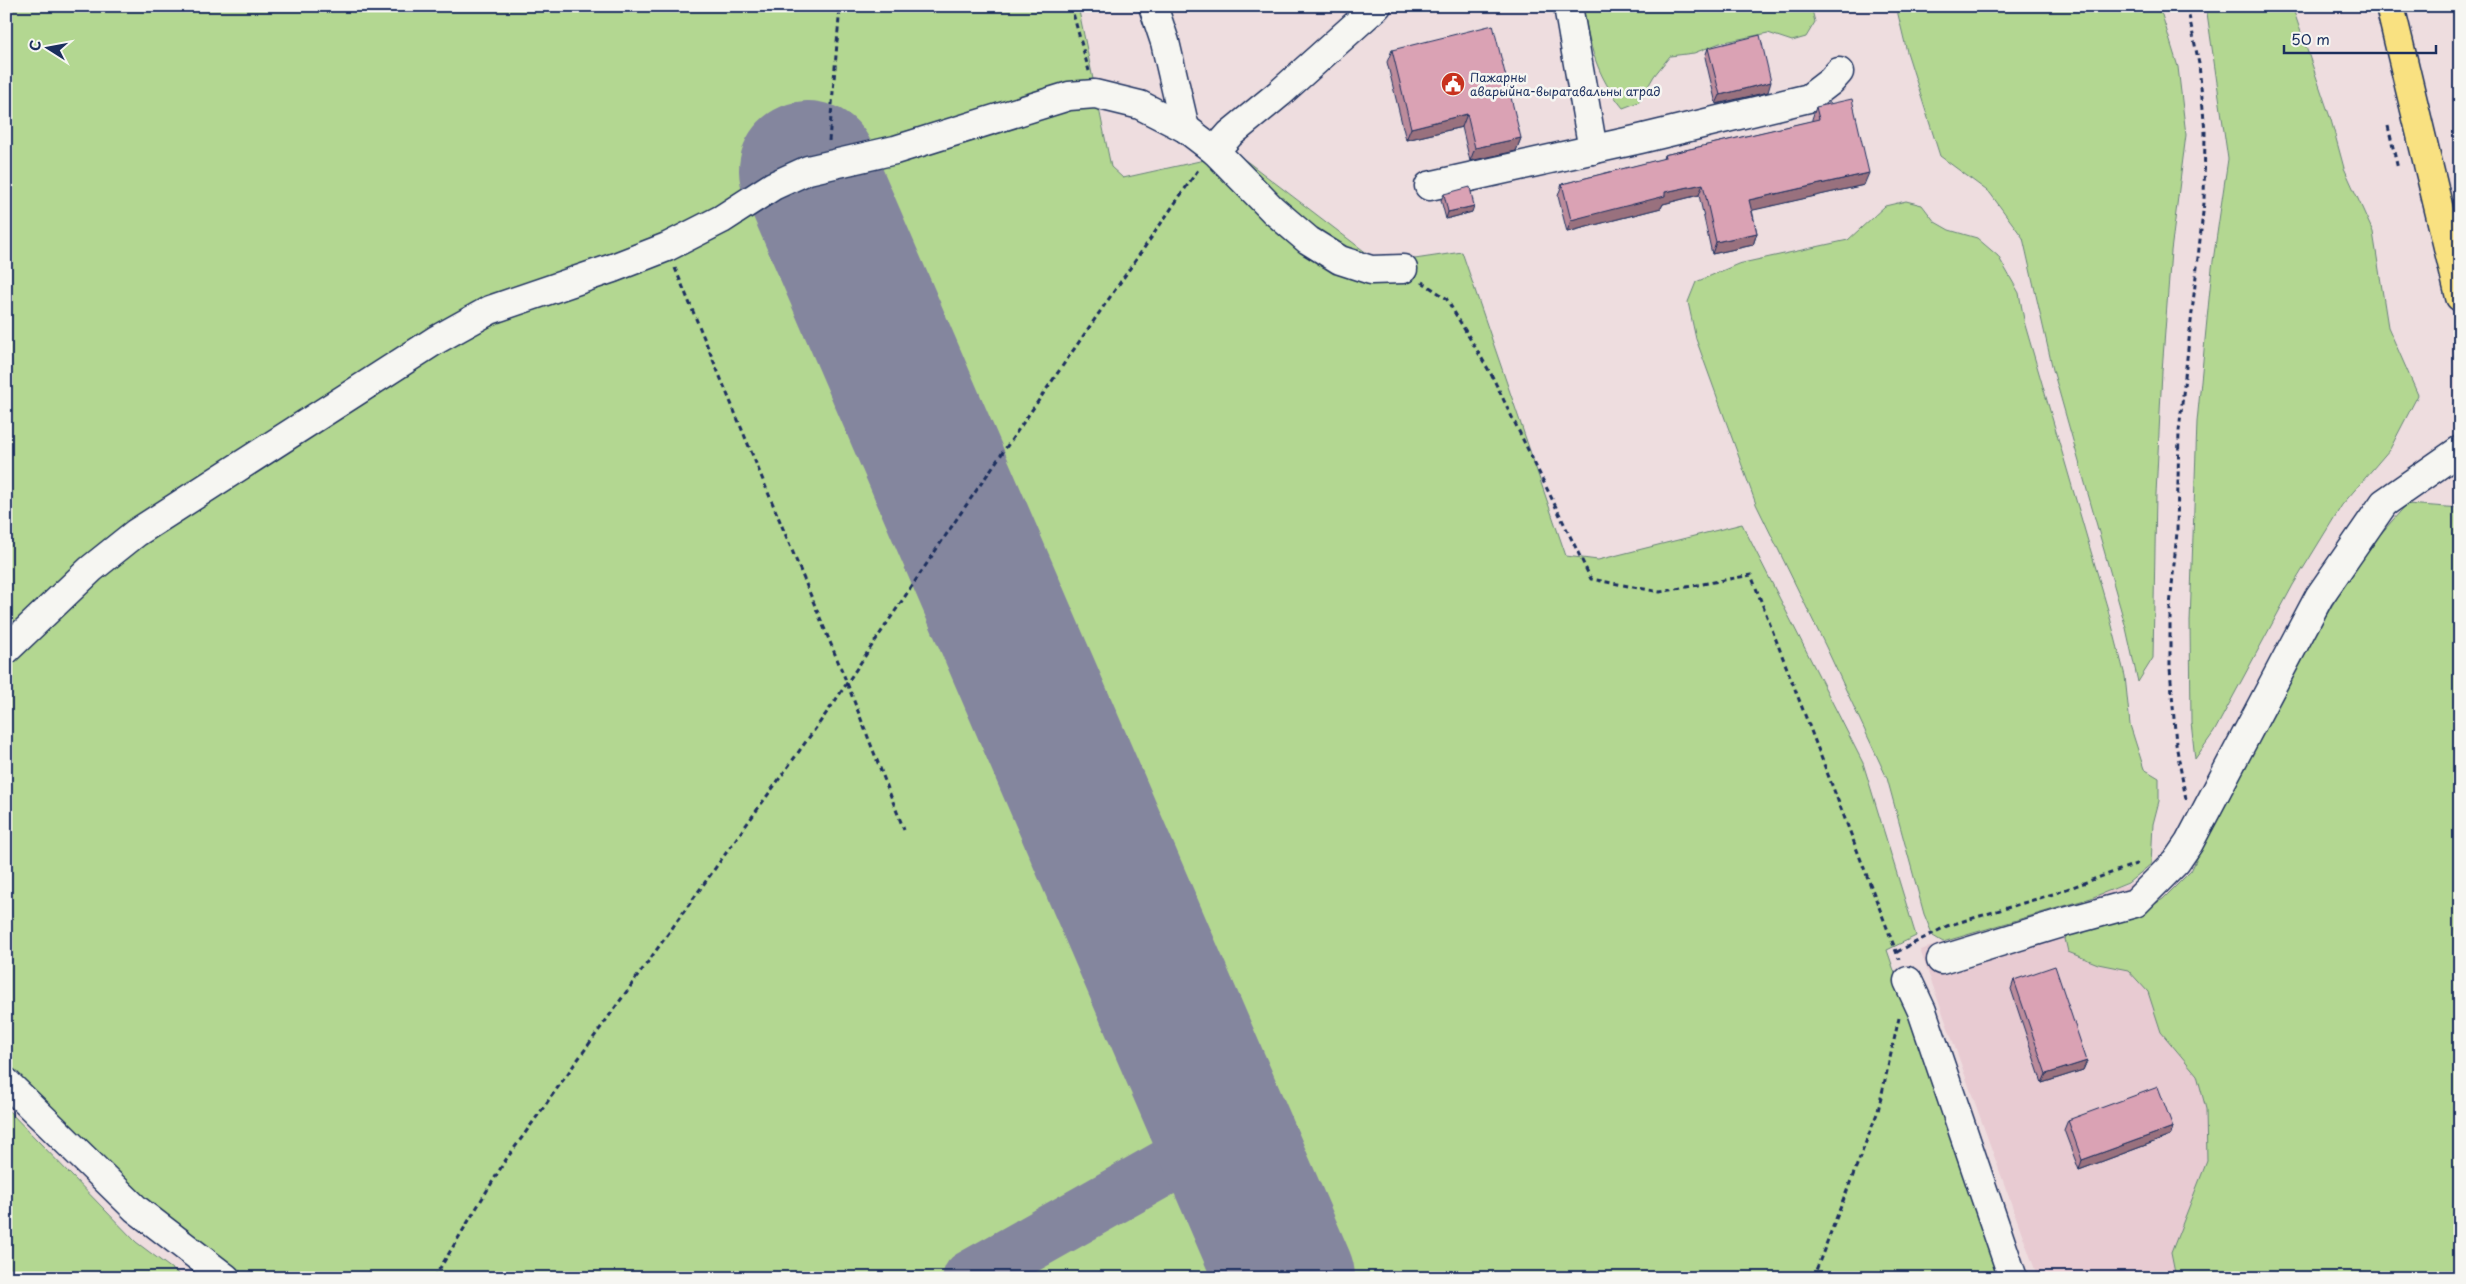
<svg xmlns="http://www.w3.org/2000/svg" width="2466" height="1284" font-family="'Playpen Sans',sans-serif">
<rect width="100%" height="100%" fill="#eedddf"/>
<filter id="ink" filterUnits="userSpaceOnUse"><feTurbulence type="fractalNoise" baseFrequency=".02" numOctaves="2"/><feDisplacementMap in="SourceGraphic" scale="10" xChannelSelector="R" yChannelSelector="G"/><feConvolveMatrix kernelMatrix="1 2 1 2 8 2 1 2 1" color-interpolation-filters="sRGB"/></filter>
<g filter="url(#ink)">
<path fill="#e8cbd2" d="M2137,882L2289,1278H2038L1920,950Z"/>
<g fill="#b3d791" stroke="#678378">
<path d="M6,6H1078L1111,167L1123,178L1236,153L1381,264L1462,252L1566,556L1598,560L1742,524L1863,763L1916,936L1887,950L1999,1278H228L6,1070Z"/>
<path d="M1583,6H1811L1815,22L1806,37L1792,41L1768,33L1720,43L1694,53L1670,56L1654,76L1639,102L1623,108C1596,75 1590,47 1583,6Z"/>
<path d="M1896,6H2155L2162,15L2178,67L2186,135L2171,251L2162,371L2156,494L2153,658L2138,682L2126,628L2053,370L2023,238L1990,193L1940,156L1907,52Z"/>
<path d="M2206,6H2292L2331,120L2344,168L2373,232L2388,327L2418,395L2390,449L2342,505L2293,585L2214,732L2195,759L2191,722L2190,622L2197,422L2212,268L2228,159Z"/>
<path d="M1906,201L1922,205L1935,222L1949,230L1977,238L1998,256L2019,293L2025,325L2108,610L2125,676L2130,725L2144,769L2159,778V801L2153,824L2151,864L2128,883L2091,898L1943,942L1933,936L1924,914L1887,778L1826,647L1756,504L1696,339L1688,302L1696,282L1738,264L1848,240L1885,206Z"/>
<path d="M2407,504L2460,508V1278H2176L2171,1253L2207,1161L2206,1109L2197,1075L2161,1032L2148,992L2128,970L2098,964L2068,952L2065,939L2072,929L2138,914L2163,899L2191,871L2230,790L2285,684L2363,554Z"/>
<path d="M6,1108L136,1242L184,1278H6Z"/>
</g>
<g fill="none" stroke-linecap="round" stroke-linejoin="round">
<path stroke="#84869e" stroke-width="55" d="M970,1278L1184,1157L1234,1156"/>
<path stroke="#84869e" stroke-width="138" d="M808,170L1286,1278"/>
<g stroke="#1b2f5e" stroke-width="31">
<g id="minor">
<path d="M1153,6L1165,42L1185,128"/>
<path d="M1568,6L1593,150"/>
<path d="M1215,151L1230,134L1280,93L1377,6"/>
<path d="M1429,186L1640,139L1809,98L1831,81L1839,72"/>
<path d="M6,650L91,569L136,533L436,340L490,310L613,268L667,247L722,219L773,186L808,170L895,150L1069,96L1095,94L1140,105L1185,128L1215,151L1273,210L1308,240L1340,260L1371,270L1403,269"/>
<path d="M1941,960L2065,922L2135,903L2176,862L2189,843L2319,597L2384,503L2460,450"/>
<path d="M1908,981L1922,1011L2013,1278"/>
<path d="M6,1082L136,1209L226,1278"/>
</g>
</g>
<g stroke="#1b2f5e" stroke-width="31">
<path id="major" d="M2390,6L2460,297"/>
</g>
<g stroke="#1b2f5e" stroke-width="3" stroke-dasharray="5 4" stroke-linecap="butt">
<path d="M1071,6L1089,71"/>
<path d="M2388,126L2398,169"/>
<path d="M829,141L840,6"/>
<path d="M675,268L847,683L904,830"/>
<path d="M1422,282L1446,298L1491,374L1591,579L1660,592L1751,575L1899,959"/>
<path d="M2186,799L2176,744L2170,668V607L2177,532L2179,431L2204,203L2205,132L2199,64L2187,6"/>
<path d="M1897,952L1947,926L2053,894L2136,864L2139,866"/>
<path d="M434,1278L505,1161L833,704L958,517L1200,167"/>
<path d="M1813,1278L1878,1111L1899,1018"/>
</g>
<use href="#minor" stroke="#f6f6f2" stroke-width="28"/>
<use href="#major" stroke="#f9e181" stroke-width="28"/>
</g>
<g fill="#bb8b9b" stroke="#1b2f5e">
<path d="M2456,6H2460V26Z"/>
<path d="M1708,48L1768,92L1716,104L1705,57Z"/>
<path d="M1392,50L1521,138L1516,151L1470,161L1462,127L1406,140L1387,62Z"/>
<path d="M1816,107L1864,185L1752,210L1757,233L1753,245L1712,254L1699,195L1663,204L1661,208L1567,232L1558,196L1562,184L1663,159L1664,155L1812,121V119Z"/>
<path d="M1444,194L1472,212L1446,219L1441,200Z"/>
<path d="M2014,980L2087,1061L2083,1070L2042,1083L2011,989Z"/>
<path d="M2068,1120L2173,1127L2170,1136L2079,1170L2064,1130Z"/>
</g>
<g fill="#99717e" stroke="#1b2f5e">
<path d="M1325,6H1335L1324,9Z"/>
<path d="M1771,82L1768,92L1716,104L1720,95Z"/>
<path d="M1467,114L1462,127L1406,140L1411,128Z"/>
<path d="M1521,138L1516,151L1470,161L1475,148Z"/>
<path d="M1869,173L1864,185L1745,212L1749,200Z"/>
<path d="M1703,184L1699,195L1663,204L1661,208L1567,232L1571,220L1665,192Z"/>
<path d="M1474,206L1472,212L1446,219L1448,212Z"/>
<path d="M1757,233L1753,245L1712,254L1716,242Z"/>
<path d="M2087,1061L2083,1070L2042,1083L2046,1074Z"/>
<path d="M2173,1127L2170,1136L2079,1170L2082,1160Z"/>
</g>
<g fill="#daa2b4" stroke="#1b2f5e">
<path d="M2458,6H2460V17Z"/>
<path d="M1493,25L1521,138L1475,148L1467,114L1411,128L1392,50Z"/>
<path d="M1760,35L1771,82L1720,95L1708,48Z"/>
<path d="M1852,99L1869,173L1749,200L1757,233L1716,242L1703,184L1665,192V196L1571,220L1562,184L1665,158L1664,155L1819,119L1816,107Z"/>
<path d="M1470,187L1474,206L1448,212L1444,194Z"/>
<path d="M2055,966L2087,1061L2046,1074L2014,980Z"/>
<path d="M2158,1087L2173,1127L2082,1160L2068,1120Z"/>
</g>
</g>
<defs>
<g id="civic-disc" transform="scale(1.25)"><circle r="9.5" fill="#c8321e" stroke="#f6f6f2"/><path d="M-.6-6.5H3V-4.5H.6V-3L4-1V1h2V6H-6V1h2V-1L-.6-3ZM-1.2 2.5V6h2.4V2.5Z" fill="#fff"/></g>
</defs>
<g fill-rule="evenodd">
<use href="#civic-disc" x="1453" y="84"/>
</g>
<g text-anchor="middle" dominant-baseline="central" stroke-width="5" stroke-linejoin="round" paint-order="stroke">
<g font-size="12" fill="#1b2f5e" stroke="#f6f6f2" text-anchor="start">
<text x="1470" y="77">Пажарны<tspan x="1470" dy="14">аварыйна-выратавальны атрад</tspan></text>
</g>
</g>
<rect width="2466" height="1284" fill="none" stroke="#f6f6f2" stroke-width="25"/>
<rect x="12" y="12" width="2441" height="1259" fill="none" stroke="#1b2f5e" stroke-width="2" filter="url(#ink)"/>
<g transform="translate(48 48) rotate(281)" stroke="#f6f6f2" stroke-width="4" paint-order="stroke">
<path d="M0-4L9 19L0 12L-9 19Z" fill="#1b2f5e"/>
<text y="-8" font-size="14" font-weight="bold" text-anchor="middle" fill="#1b2f5e">С</text>
</g>
<path d="M2284 45v8h152v-8" fill="none" stroke="#1b2f5e" stroke-width="2.5"/>
<text x="2291" y="45" font-size="15" fill="#1b2f5e" stroke="#f6f6f2" stroke-width="4" paint-order="stroke">50 m</text>
</svg>
